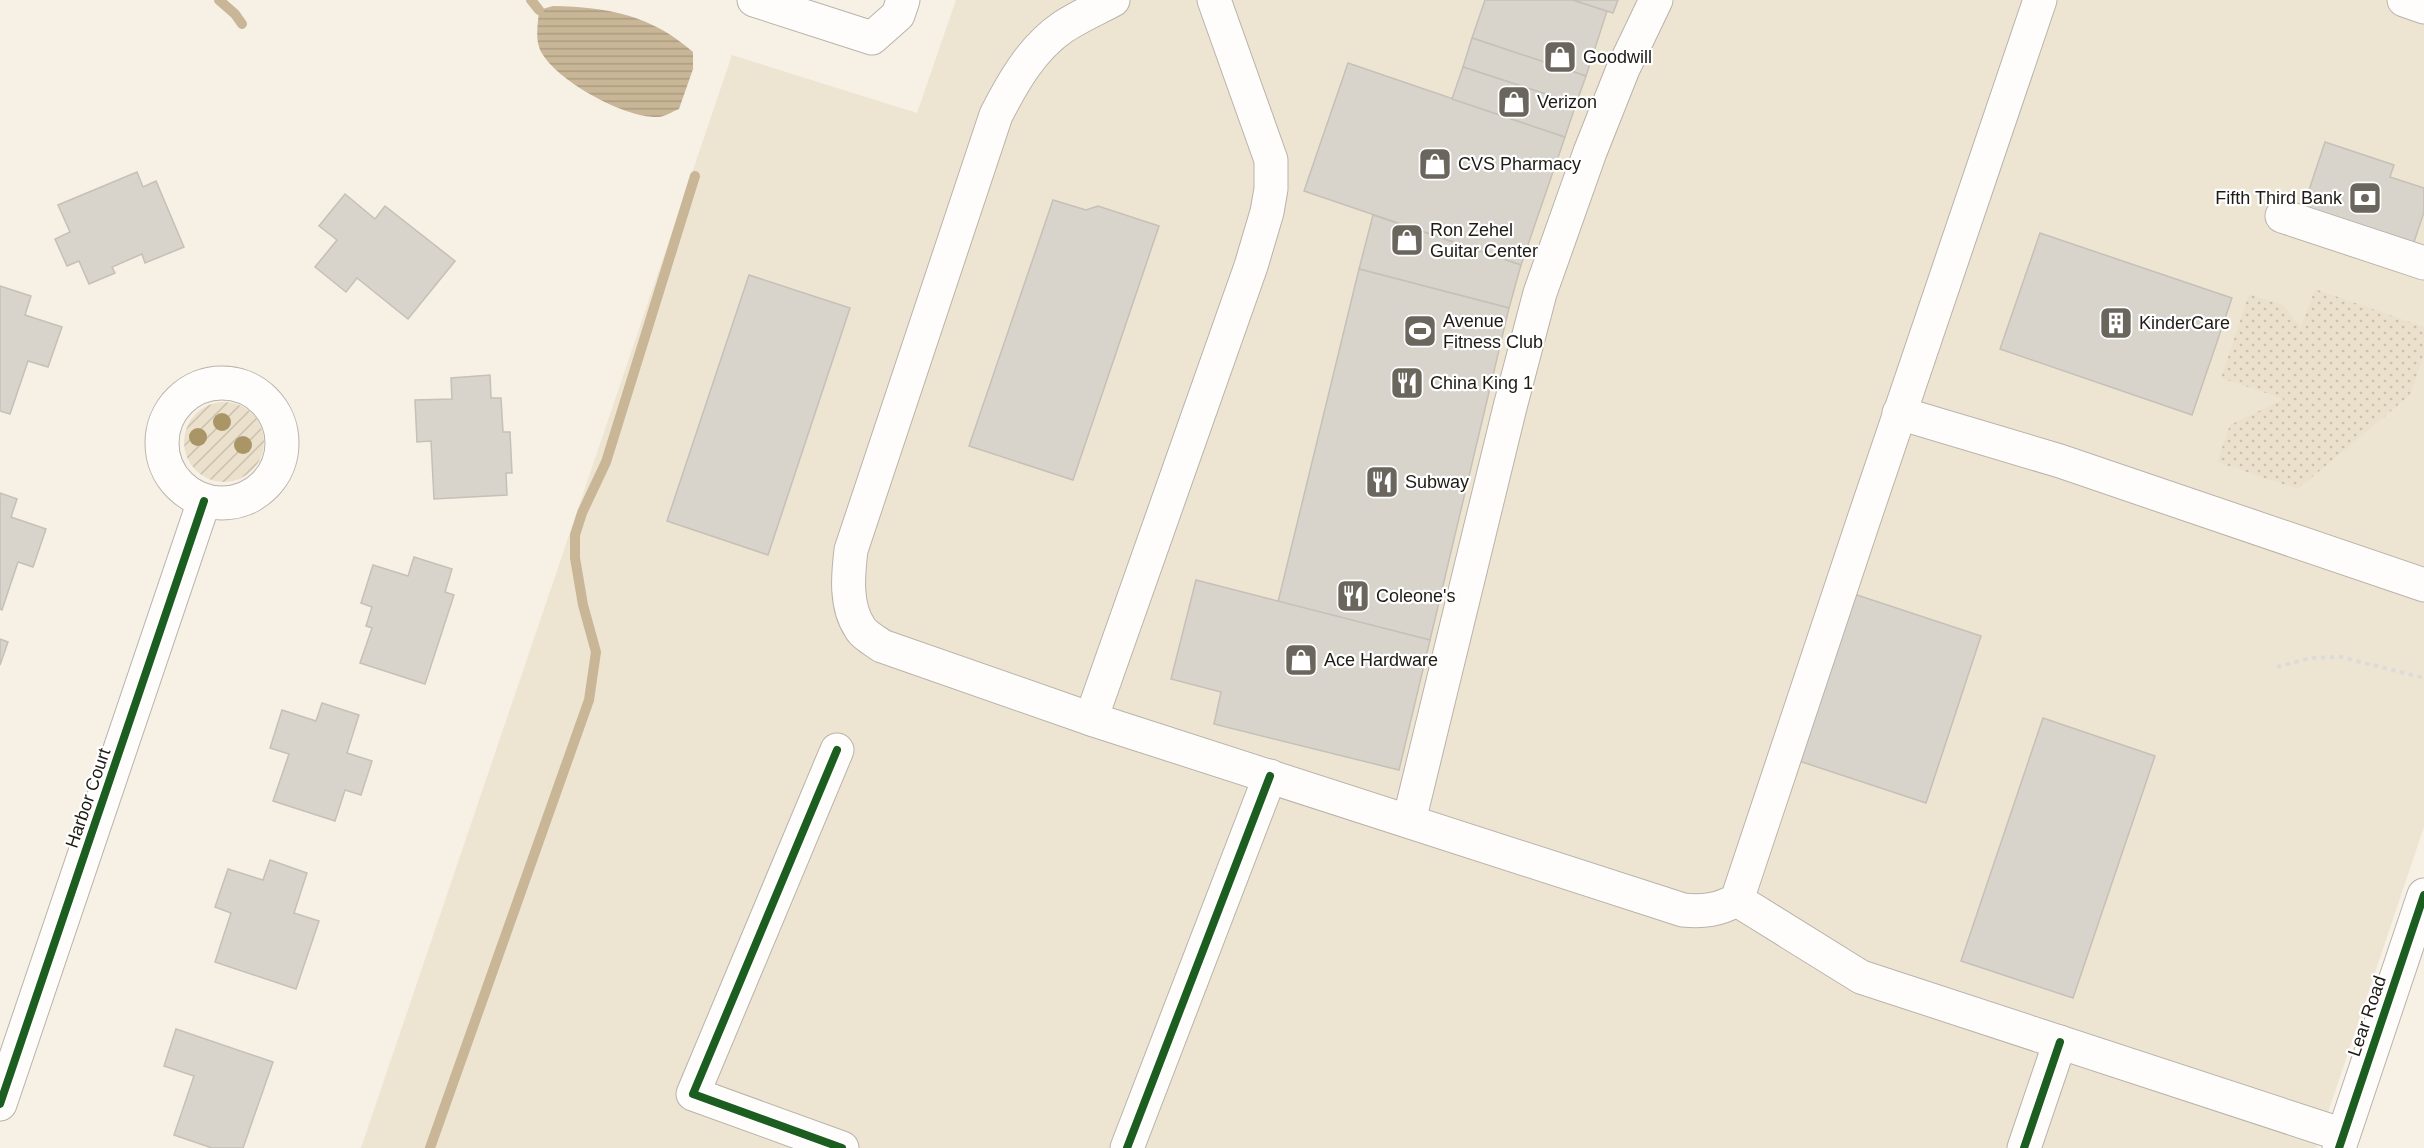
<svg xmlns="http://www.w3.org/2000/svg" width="2424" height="1148" font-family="Helvetica,sans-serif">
<defs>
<pattern id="park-dots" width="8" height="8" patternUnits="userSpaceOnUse" patternTransform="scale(1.5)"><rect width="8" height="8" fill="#ebe0cc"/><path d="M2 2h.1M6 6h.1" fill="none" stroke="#c9c0ae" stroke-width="1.8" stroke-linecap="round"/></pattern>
<pattern id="garden-furrows" width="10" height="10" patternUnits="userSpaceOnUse" patternTransform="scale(1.5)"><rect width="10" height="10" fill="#ebe0cc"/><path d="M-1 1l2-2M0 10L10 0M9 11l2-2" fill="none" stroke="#c9c0ae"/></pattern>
<pattern id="water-rules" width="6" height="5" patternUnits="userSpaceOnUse" patternTransform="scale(1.5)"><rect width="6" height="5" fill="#c8b697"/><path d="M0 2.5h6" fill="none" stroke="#ab9c81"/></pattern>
</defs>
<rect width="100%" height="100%" fill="#f6f0e5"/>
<path fill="#eee4d2" d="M956,0H2424V827L2316,1148H361L732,55L917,113Z"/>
<path fill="url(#park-dots)" d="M2315,289L2424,327V355L2410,395L2298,489L2217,462L2230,425L2284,399L2221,378L2249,294L2283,305L2301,327Z"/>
<circle fill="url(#garden-furrows)" cx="224" cy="442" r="40"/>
<path fill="url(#water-rules)" d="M553,6C608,7 651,15 693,52V69L679,109C673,111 665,117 658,117C625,118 561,83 543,55C534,42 538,25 539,10Z"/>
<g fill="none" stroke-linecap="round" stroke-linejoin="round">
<g stroke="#c8b697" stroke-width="10">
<path d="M219,0L235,14L242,24"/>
<path d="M531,0L539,10"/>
<path d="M430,1148L589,700L596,652L583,605L575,558V535L582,513L606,462L695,176"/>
</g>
</g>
<g fill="#d8d3cb" stroke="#c5c0b8" stroke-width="1.5">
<path d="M1485,0H1573L1607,11L1586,76L1472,38Z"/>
<path d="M1573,0H1618L1613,13Z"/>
<path d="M1472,38L1586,76L1576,104L1463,67Z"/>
<path d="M1348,63L1565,137L1521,265L1304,191Z"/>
<path d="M1463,67L1576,104L1565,137L1452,99Z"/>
<path d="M2325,142L2394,165L2390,177L2424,188V212L2413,245L2303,208Z"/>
<path d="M137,172L143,187L156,181L184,247L145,263L142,254L112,267L115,273L89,284L79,261L67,266L55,239L70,232L58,205Z"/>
<path d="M345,194L375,219L385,206L455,261L408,319L357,278L346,292L315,267L337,240L319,226Z"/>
<path d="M1053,200L1086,210L1098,206L1159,226L1073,480L969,446Z"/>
<path d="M1373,215L1521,265L1509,308L1359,269Z"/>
<path d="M2040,233L2232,298L2192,415L2000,349Z"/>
<path d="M1359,269L1509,308L1430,640L1278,602Z"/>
<path d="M749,275L850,308L768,555L667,521Z"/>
<path d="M0,286L31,296L25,315L62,327L48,367L28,361L10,414L0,411Z"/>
<path d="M490,375L491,398H501L503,432H510L512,473H506L507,495L434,499L431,441L417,442L415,400L452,399L451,378Z"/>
<path d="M0,493L17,499L11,517L46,529L33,567L18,562L2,610L0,609Z"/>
<path d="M414,557L452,569L445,592L454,595L425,684L360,663L372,628L366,626L372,607L361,603L373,565L408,576Z"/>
<path d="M1196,580L1430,640L1399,770L1214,724L1221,692L1171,679Z"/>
<path d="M1854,594L1981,636L1926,803L1799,761Z"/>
<path d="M0,639L8,642L0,665Z"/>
<path d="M322,703L359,715L347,753L372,761L361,795L345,790L335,821L273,801L289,754L270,748L282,710L316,721Z"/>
<path d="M2043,718L2155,756L2073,998L1961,961Z"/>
<path d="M270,860L307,873L294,913L319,921L296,989L215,962L231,913L215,907L228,869L263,880Z"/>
<path d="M176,1029L273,1062L243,1148H212L174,1135L194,1076L164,1066Z"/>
</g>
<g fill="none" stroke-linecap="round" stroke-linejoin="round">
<g stroke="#b8b3ab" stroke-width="35">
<g id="minor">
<path d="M754,0L872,38L898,15L903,0"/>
<path d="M1113,0C1096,9 1078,17 1063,27C1032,48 1013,82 996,115L851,550C848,575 845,606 860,628C864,635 875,641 882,646L1091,719L1683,910C1704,912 1718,910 1737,900L1863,522L2040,0"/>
<path d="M2404,0L2424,7"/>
<path d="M2282,216L2424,263"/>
<circle cx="222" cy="443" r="60"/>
<path d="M1899,413L2060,461L2424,585"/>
<path d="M1091,719L1251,266L1267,212L1271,189V160L1214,0"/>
<path d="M837,750L693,1094L842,1148"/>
<path d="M1409,821L1510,407L1540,293L1590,152L1623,69L1656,0"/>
<path d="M1737,900L1861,977L2343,1135"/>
<path d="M0,1104L204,501"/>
<path d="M1127,1148L1270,776"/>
<path d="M2024,1148L2060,1042"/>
<path d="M2339,1148L2424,895"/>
</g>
</g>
<path stroke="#dcdbd7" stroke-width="4" stroke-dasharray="4.5 4.5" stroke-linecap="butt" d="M2277,667L2310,658L2341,657L2424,678"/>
<use href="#minor" stroke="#fefdfb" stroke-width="33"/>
<g stroke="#fff" stroke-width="11">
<g id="cycleway">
<path d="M837,750L693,1094L842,1148"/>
<path d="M0,1104L204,501"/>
<path d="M1127,1148L1270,776"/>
<path d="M2024,1148L2060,1042"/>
<path d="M2339,1148L2424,895"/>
</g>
</g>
<use href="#cycleway" stroke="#1b5e20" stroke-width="8"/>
</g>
<g fill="#aa9567">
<circle cx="222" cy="422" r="9"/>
<circle cx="198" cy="437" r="9"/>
<circle cx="243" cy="445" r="9"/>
</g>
<defs>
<g id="shop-square" transform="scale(1.725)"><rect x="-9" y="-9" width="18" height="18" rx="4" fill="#6a655d" stroke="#fff"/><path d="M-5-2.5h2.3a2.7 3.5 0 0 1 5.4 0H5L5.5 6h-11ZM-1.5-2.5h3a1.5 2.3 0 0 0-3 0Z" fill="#fff"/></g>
<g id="bank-square" transform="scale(1.725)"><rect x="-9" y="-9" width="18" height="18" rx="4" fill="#6a655d" stroke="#fff"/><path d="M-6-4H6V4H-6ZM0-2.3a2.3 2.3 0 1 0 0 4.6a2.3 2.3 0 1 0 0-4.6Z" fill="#fff"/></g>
<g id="building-square" transform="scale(1.725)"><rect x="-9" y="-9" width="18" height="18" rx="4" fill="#6a655d" stroke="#fff"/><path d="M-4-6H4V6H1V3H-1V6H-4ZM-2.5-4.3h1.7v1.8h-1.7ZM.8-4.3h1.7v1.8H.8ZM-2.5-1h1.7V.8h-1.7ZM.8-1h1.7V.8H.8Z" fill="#fff"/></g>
<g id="stadium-square" transform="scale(1.725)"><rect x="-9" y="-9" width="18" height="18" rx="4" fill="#6a655d" stroke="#fff"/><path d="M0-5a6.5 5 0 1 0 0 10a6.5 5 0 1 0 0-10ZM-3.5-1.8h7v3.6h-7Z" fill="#fff"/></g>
<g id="restaurant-square" transform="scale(1.725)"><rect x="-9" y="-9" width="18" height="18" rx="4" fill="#6a655d" stroke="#fff"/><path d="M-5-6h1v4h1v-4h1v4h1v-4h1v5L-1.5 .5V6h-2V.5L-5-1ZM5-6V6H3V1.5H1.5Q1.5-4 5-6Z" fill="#fff"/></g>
</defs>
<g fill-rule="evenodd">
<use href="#shop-square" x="1560" y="57"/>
<use href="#shop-square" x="1514" y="102"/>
<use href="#shop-square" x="1435" y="164"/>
<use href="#bank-square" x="2365" y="198"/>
<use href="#shop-square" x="1407" y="240"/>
<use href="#building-square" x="2116" y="323"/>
<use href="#stadium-square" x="1420" y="331"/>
<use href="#restaurant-square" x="1407" y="383"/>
<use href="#restaurant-square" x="1382" y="482"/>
<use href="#restaurant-square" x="1353" y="596"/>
<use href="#shop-square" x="1301" y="660"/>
</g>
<g text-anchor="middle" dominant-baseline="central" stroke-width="4.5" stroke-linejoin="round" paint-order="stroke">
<g font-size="18" fill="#1e1a14" stroke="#fff" text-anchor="start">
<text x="1583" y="57">Goodwill</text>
<text x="1537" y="102">Verizon</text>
<text x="1458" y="164">CVS Pharmacy</text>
<text x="2342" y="198" text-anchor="end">Fifth Third Bank</text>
<text x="1430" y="230">Ron Zehel<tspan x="1430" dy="21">Guitar Center</tspan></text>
<text x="1443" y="321">Avenue<tspan x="1443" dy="21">Fitness Club</tspan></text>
<text x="2139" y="323">KinderCare</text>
<text x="1430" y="383">China King 1</text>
<text x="1405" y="482">Subway</text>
<text x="1376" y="596">Coleone's</text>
<text x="1324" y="660">Ace Hardware</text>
</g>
<g font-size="18" fill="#1e1a14" stroke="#fff">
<text transform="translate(88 798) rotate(-71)">Harbor Court</text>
<text transform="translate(2367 1016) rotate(-71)">Lear Road</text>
</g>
</g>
</svg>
